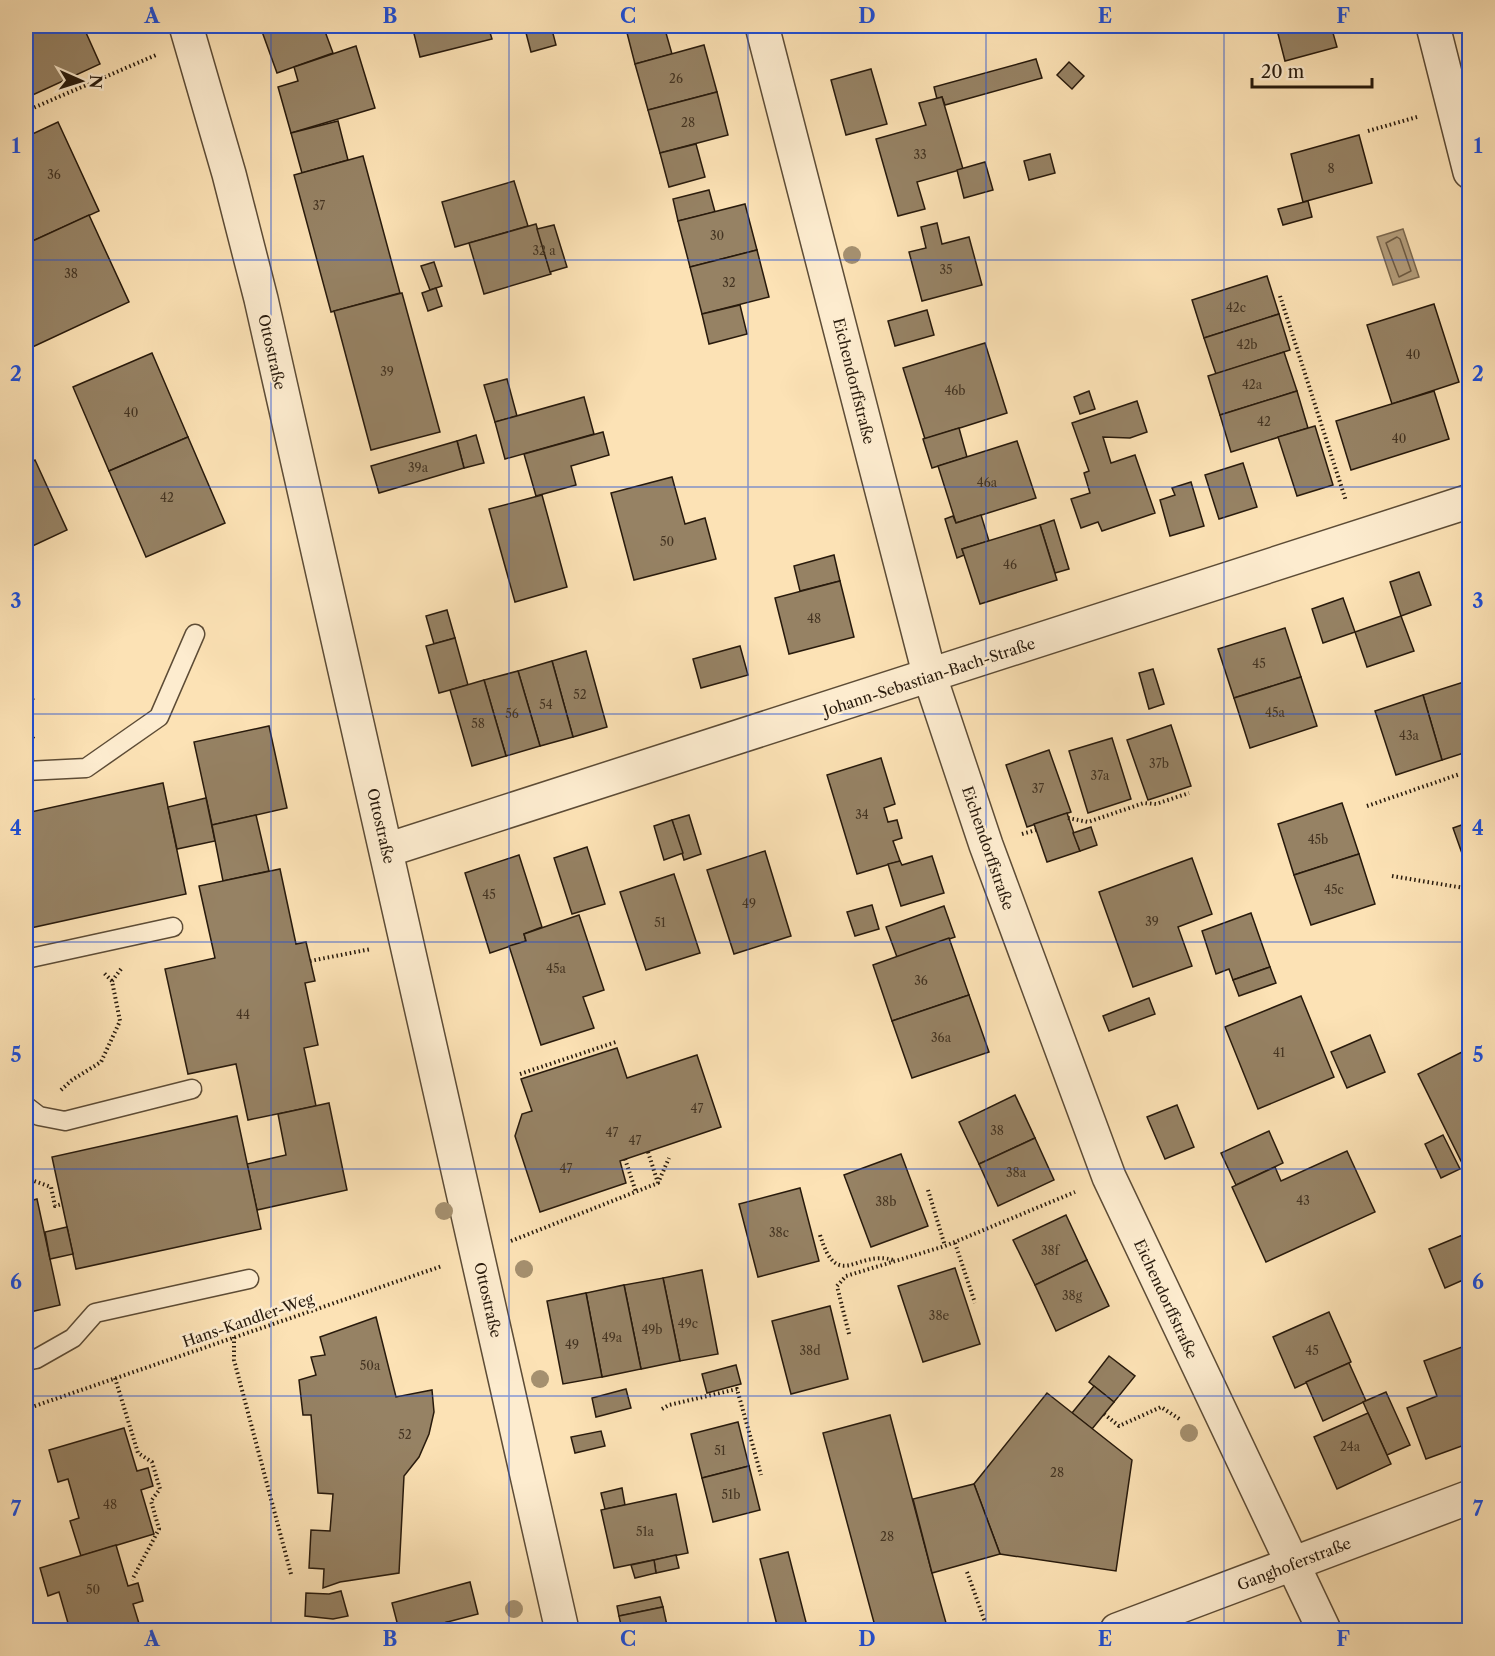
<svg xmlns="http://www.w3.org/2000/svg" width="1495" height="1656" font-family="'Libre Caslon Text',serif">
<rect width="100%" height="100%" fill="#fce2b5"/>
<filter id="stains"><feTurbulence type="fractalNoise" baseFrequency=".00333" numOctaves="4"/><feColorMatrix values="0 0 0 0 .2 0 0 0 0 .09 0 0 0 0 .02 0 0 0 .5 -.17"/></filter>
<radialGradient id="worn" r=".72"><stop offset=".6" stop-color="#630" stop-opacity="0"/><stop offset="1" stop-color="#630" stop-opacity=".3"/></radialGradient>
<path fill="#b49e7c" stroke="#7c694f" stroke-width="1.5" d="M1403,229L1419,277L1393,285L1377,237Z"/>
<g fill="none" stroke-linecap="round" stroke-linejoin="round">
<path stroke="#6e5c44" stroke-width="1.5" d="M1397,237L1400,239L1411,271L1399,277L1386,243Z"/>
</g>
<g fill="#968264" stroke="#281a0c" stroke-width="1.5">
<path d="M26,26H83L100,64L26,98Z"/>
<path d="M260,26H323L333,53L277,73Z"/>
<path d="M412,26H488L492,39L420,57Z"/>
<path d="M540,26H551L556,45L531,52L525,29Z"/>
<path d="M639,26H664L672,54L635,64L626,29Z"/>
<path d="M1276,26H1331L1337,47L1285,61Z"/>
<path d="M704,45L717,92L648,110L635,64Z"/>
<path d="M356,46L375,108L291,133L278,87L298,81L294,67Z"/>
<path d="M1036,59L1042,78L945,105L942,97L937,99L934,87Z"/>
<path d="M1069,62L1084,76L1072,89L1057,75Z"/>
<path d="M871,69L887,124L846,135L831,80Z"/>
<path d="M717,92L728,135L660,153L648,110Z"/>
<path d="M942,97L963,169L917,182L925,209L898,216L876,139L926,125L919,103Z"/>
<path d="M338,121L348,160L302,173L291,133Z"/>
<path d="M58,122L99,211L26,244V137Z"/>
<path d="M1359,135L1372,183L1303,202L1291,154Z"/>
<path d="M696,144L705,177L669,187L660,153Z"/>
<path d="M1050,154L1055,173L1029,180L1024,161Z"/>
<path d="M363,156L400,293L331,312L294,175Z"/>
<path d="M985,162L993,190L964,198L957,170Z"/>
<path d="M514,181L528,226L455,247L442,202Z"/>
<path d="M709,190L715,212L678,221L673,199Z"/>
<path d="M1308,201L1312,217L1283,225L1278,209Z"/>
<path d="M745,204L757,250L690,267L678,221Z"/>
<path d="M89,215L129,302L26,350V244Z"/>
<path d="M937,223L942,244L969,237L982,285L922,301L909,252L926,248L921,227Z"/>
<path d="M536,224L551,274L484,294L469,243Z"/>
<path d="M554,225L567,267L550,272L537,229Z"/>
<path d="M757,250L769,297L702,314L690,267Z"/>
<path d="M434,262L442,286L430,290L421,266Z"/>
<path d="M1267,276L1279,314L1204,338L1192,300Z"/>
<path d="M436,288L442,306L428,311L422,293Z"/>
<path d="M402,293L440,432L371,450L334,311Z"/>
<path d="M1434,304L1459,382L1392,404L1367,325Z"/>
<path d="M740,305L747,334L709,344L702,314Z"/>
<path d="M927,310L934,335L895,346L888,321Z"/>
<path d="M1279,314L1290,350L1216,374L1204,338Z"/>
<path d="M985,343L1007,413L925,439L903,368Z"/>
<path d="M1284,352L1297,391L1220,415L1208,376Z"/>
<path d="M152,353L188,437L109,471L73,387Z"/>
<path d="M507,379L517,416L495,422L484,385Z"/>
<path d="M1089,391L1095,409L1080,414L1074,397Z"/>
<path d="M1297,391L1308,428L1231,452L1220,415Z"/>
<path d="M1434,391L1449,439L1351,470L1336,421Z"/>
<path d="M584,397L594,434L505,459L495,422Z"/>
<path d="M1137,401L1147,432L1130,438L1103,437L1111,463L1135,455L1155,513L1102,531L1098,522L1081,528L1071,499L1090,493L1084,473L1089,471L1072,423Z"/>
<path d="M1315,426L1333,485L1297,496L1278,437Z"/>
<path d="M959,428L967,457L932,468L923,439Z"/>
<path d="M603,432L609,455L571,466L576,485L536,496L524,454Z"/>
<path d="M476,435L484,463L464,468L457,441Z"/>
<path d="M188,437L225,523L146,557L109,471Z"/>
<path d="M457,441L464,468L379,493L371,466Z"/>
<path d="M1017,441L1036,498L956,523L938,466Z"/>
<path d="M35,460L67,530L26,549V465Z"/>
<path d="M1243,463L1257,507L1219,519L1205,475Z"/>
<path d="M672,477L685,524L705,518L716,559L634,580L611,493Z"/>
<path d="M1191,482L1204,526L1170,536L1160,500L1175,495L1172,488Z"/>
<path d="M542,495L567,587L515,602L489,509Z"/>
<path d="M981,515L989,541L962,549L964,555L957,558L945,519L953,516L956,523Z"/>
<path d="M1054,520L1069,569L1055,573L1040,525Z"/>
<path d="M1040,525L1057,580L980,604L962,549Z"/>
<path d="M834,555L840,581L800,591L794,566Z"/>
<path d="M1419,572L1431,605L1401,616L1390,582Z"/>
<path d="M840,581L854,637L789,654L775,598Z"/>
<path d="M1343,598L1355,632L1323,643L1312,609Z"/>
<path d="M447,610L455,638L434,644L426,616Z"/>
<path d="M1401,616L1414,651L1367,667L1355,632Z"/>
<path d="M1285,628L1301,677L1234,698L1218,649Z"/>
<path d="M455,638L468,685L439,693L426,646Z"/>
<path d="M740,646L748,675L701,688L693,659Z"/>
<path d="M586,651L607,727L573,737L552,661Z"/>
<path d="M552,661L573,737L540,746L518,671Z"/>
<path d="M1153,669L1164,704L1149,709L1139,673Z"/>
<path d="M518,671L540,746L506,756L484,680Z"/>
<path d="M1301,677L1317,726L1250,748L1234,698Z"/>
<path d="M484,680L506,756L472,766L450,690Z"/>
<path d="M1470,680V751L1442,760L1423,695Z"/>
<path d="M1423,695L1442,760L1396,775L1375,711Z"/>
<path d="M1171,725L1191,786L1148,800L1127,740Z"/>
<path d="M269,726L287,808L212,825L194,742Z"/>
<path d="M1112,738L1131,799L1088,813L1069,751Z"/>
<path d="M1049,750L1071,812L1027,827L1006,765Z"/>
<path d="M881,758L895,804L884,808L888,822L897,820L902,838L893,841L900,861L857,874L827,775Z"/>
<path d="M163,783L186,894L26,929V813Z"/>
<path d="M206,798L215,841L177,849L168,807Z"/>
<path d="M1342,803L1359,854L1294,875L1278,824Z"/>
<path d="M1067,813L1080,851L1047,862L1034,824Z"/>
<path d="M256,815L269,871L223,881L212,825Z"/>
<path d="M689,815L701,854L684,860L672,820Z"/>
<path d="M672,820L683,853L664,860L654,826Z"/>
<path d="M1470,822V876L1453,828Z"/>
<path d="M1091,827L1097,845L1080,851L1073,833Z"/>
<path d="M587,847L605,904L572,914L554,858Z"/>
<path d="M765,851L791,936L734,954L707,870Z"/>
<path d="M1359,854L1375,904L1311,925L1294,875Z"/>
<path d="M519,855L542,927L524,934L526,941L490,953L465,873Z"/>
<path d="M932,856L944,893L901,906L888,864L900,861L902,865Z"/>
<path d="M1192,858L1212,914L1178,927L1192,966L1133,987L1099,892Z"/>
<path d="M280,869L296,944L306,942L315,981L305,983L318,1045L304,1048L316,1106L248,1120L236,1064L188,1074L165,969L215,958L199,886Z"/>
<path d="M674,874L700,953L646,970L620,892Z"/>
<path d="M872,905L879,929L855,936L847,912Z"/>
<path d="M944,906L955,937L897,957L886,927Z"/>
<path d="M1251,913L1270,967L1233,980L1229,969L1216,974L1202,931Z"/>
<path d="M579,915L604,990L583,997L594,1028L541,1045L509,946L526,941L524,934Z"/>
<path d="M949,938L969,995L892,1021L873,965Z"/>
<path d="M1270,967L1276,983L1239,996L1233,980Z"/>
<path d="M969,995L989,1052L912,1078L892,1021Z"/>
<path d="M1301,996L1334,1077L1258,1109L1225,1027Z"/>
<path d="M1149,998L1155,1014L1109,1031L1103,1016Z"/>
<path d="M1370,1035L1385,1072L1347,1088L1331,1052Z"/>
<path d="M617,1048L627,1078L697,1055L721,1127L620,1161L626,1183L540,1212L515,1136L522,1114L532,1111L521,1079Z"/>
<path d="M1470,1048V1162L1463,1165L1418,1074Z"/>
<path d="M1015,1095L1035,1138L979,1164L959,1122Z"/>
<path d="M329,1103L347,1190L257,1210L247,1164L286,1155L278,1114Z"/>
<path d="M1177,1105L1194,1147L1165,1159L1147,1117Z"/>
<path d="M237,1116L261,1229L76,1269L52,1157Z"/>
<path d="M1269,1131L1283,1163L1236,1185L1221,1153Z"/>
<path d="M1443,1135L1460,1169L1441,1178L1425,1144Z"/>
<path d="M1035,1138L1054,1180L998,1206L979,1164Z"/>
<path d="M1347,1151L1375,1212L1266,1262L1232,1187L1275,1167L1281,1181Z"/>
<path d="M901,1154L928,1226L871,1247L844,1175Z"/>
<path d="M800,1188L819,1261L758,1277L739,1204Z"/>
<path d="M37,1199L60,1305L26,1313V1202Z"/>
<path d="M1066,1215L1087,1260L1035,1285L1013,1240Z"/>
<path d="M67,1227L73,1254L50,1259L45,1232Z"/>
<path d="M1465,1234L1470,1246V1277L1445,1288L1429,1249Z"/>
<path d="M1087,1260L1109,1306L1056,1331L1035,1285Z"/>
<path d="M955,1268L980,1344L923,1362L898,1286Z"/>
<path d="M702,1270L718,1354L680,1361L663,1278Z"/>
<path d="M663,1278L680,1361L641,1369L624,1285Z"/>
<path d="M624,1285L641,1369L602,1377L586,1293Z"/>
<path d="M586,1293L602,1377L563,1384L547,1301Z"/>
<path d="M830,1306L848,1379L791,1394L772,1321Z"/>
<path d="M1329,1312L1351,1362L1295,1388L1273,1337Z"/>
<path d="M376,1317L396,1397L432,1390L434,1412L429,1434L419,1457L404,1476L399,1573L340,1582L323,1588L324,1569L309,1568L311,1530L330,1531L333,1494L318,1493L311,1415H303L299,1380L316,1375L311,1357L325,1355L320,1337Z"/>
<path d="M1470,1344V1443L1426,1459L1407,1408L1437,1396L1424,1361Z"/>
<path d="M1109,1356L1135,1376L1114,1402L1089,1382Z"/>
<path d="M1349,1363L1366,1401L1323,1421L1306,1382Z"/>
<path d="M736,1365L741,1384L707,1393L702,1374Z"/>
<path d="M1094,1386L1114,1402L1092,1429L1072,1413Z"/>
<path d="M626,1389L631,1408L596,1417L592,1398Z"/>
<path d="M1386,1392L1410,1445L1387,1455L1363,1402Z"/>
<path d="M1047,1393L1132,1460L1116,1571L1000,1554L974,1484Z"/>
<path d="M1368,1413L1391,1464L1337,1489L1314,1437Z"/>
<path d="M890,1415L932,1573L948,1630H876L823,1433Z"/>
<path d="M738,1422L749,1466L702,1478L691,1434Z"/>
<path d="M124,1428L137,1471L148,1468L153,1486L141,1490L154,1534L81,1556L70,1521L79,1518L68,1479L58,1482L49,1450Z"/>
<path d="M601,1431L605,1446L575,1453L571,1437Z"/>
<path d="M749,1466L760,1510L713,1522L702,1478Z"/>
<path d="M974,1484L1000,1554L932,1573L913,1499Z"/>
<path d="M622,1488L625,1505L605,1509L601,1493Z"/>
<path d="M676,1494L688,1553L614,1568L601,1510Z"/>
<path d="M116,1545L128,1586L138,1583L143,1601L133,1604L141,1630H70L59,1592L48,1596L40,1568Z"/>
<path d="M788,1552L808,1630H787L786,1627L778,1629L760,1559Z"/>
<path d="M676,1555L679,1568L656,1573L654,1560Z"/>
<path d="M654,1560L656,1573L635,1578L631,1565Z"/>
<path d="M470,1582L478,1614L417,1630H399L392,1603Z"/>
<path d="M341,1591L348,1616L333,1619L305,1616L306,1593L329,1594Z"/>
<path d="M660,1597L663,1607L619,1616L617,1606Z"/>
<path d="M663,1607L668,1630H622L619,1616Z"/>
<path d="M448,1622L451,1630H417Z"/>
</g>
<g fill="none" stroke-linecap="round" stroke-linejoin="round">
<g stroke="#5d4c36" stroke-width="21">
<g id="service">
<path d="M26,771L86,768L159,717L195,634"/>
<path d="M26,959L173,927"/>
<path d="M26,1106L39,1116L65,1121L192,1089"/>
<path d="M26,1361L36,1359L73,1338L95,1313L249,1279"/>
</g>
</g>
<g stroke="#5d4c36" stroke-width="36">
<g id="minor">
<path d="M762,26L930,677L986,845L1109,1177L1324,1630"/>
<path d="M1433,26L1470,172"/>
<path d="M387,850L1470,501"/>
<path d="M1117,1630L1470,1497"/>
</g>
</g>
<g stroke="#5d4c36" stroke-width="36">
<path id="tertiary" d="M186,26L229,174L261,299L562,1630"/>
</g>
<g stroke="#281a0c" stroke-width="4" stroke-dasharray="1.5 3" stroke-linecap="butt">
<path d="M26,111L156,55"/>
<path d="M1368,131L1417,117"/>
<path d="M1280,296L1346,501"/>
<path d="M26,703L34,698"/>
<path d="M26,732L36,741"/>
<path d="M1367,806L1460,774"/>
<path d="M1068,818L1088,822L1144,803L1156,804L1189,793"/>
<path d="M1022,834L1036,830"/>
<path d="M1392,876L1470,889"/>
<path d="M310,961L371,949"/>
<path d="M112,981L121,969"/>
<path d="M520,1074L616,1042"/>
<path d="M61,1090L72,1080L101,1062L120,1021L112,981L103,972"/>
<path d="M648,1152L658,1183"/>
<path d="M625,1159L636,1192"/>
<path d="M26,1178L51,1187L55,1206L62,1204"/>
<path d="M928,1190L945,1246"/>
<path d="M820,1235C838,1293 856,1249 893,1260"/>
<path d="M511,1241L658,1183L669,1158"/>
<path d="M955,1243L975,1303"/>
<path d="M849,1334L837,1286L846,1276L945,1246L1075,1192"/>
<path d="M234,1337V1360L291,1574"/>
<path d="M115,1378L138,1453L152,1462L160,1489L151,1501L159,1529L132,1580"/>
<path d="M26,1409L442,1266"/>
<path d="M662,1409L669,1405L737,1389L761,1475"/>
<path d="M1104,1414L1119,1426L1161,1407L1181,1420"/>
<path d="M967,1572L988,1630"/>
</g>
<use href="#service" stroke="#fdeccf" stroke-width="18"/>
<use href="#minor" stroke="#fdeccf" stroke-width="33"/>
<use href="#tertiary" stroke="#fdeccf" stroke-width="33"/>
</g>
<g fill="#a5906f">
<circle cx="852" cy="255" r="9"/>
<circle cx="444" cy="1211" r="9"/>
<circle cx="524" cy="1269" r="9"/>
<circle cx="540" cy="1379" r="9"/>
<circle cx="1189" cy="1433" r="9"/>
<circle cx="514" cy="1609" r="9"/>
</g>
<path fill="none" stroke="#1d4ed8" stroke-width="1.5" stroke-opacity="0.55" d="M271,26V1630M509,26V1630M748,26V1630M986,26V1630M1224,26V1630M26,260H1470M26,487H1470M26,714H1470M26,942H1470M26,1169H1470M26,1396H1470"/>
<g text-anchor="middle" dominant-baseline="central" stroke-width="5" stroke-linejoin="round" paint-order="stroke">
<g font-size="12" fill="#443422">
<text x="676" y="78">26</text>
<text x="688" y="122">28</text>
<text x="920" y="154">33</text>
<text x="1331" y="168">8</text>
<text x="54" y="174">36</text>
<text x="319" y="205">37</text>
<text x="717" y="235">30</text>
<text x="544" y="250">32 a</text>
<text x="946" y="269">35</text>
<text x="71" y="273">38</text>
<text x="729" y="282">32</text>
<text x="1236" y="307">42c</text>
<text x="1247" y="344">42b</text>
<text x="1413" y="354">40</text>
<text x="387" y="371">39</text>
<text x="1252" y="384">42a</text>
<text x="955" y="390">46b</text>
<text x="131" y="412">40</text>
<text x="1264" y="421">42</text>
<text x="1399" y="438">40</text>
<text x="418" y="467">39a</text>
<text x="987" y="482">46a</text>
<text x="167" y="497">42</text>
<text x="667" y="541">50</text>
<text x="1010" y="564">46</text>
<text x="814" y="618">48</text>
<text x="1259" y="663">45</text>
<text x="580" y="694">52</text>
<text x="546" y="704">54</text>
<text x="1275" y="712">45a</text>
<text x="512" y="713">56</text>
<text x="478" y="723">58</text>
<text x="1409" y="735">43a</text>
<text x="1159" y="763">37b</text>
<text x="1100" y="775">37a</text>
<text x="1038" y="788">37</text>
<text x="862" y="814">34</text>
<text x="1318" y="839">45b</text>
<text x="1334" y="889">45c</text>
<text x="489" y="894">45</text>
<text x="749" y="903">49</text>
<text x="1152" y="921">39</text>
<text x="660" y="922">51</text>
<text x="556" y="968">45a</text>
<text x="921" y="980">36</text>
<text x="243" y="1014">44</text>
<text x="941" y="1037">36a</text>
<text x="1279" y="1052">41</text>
<text x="697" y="1108">47</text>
<text x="997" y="1130">38</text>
<text x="612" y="1132">47</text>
<text x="635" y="1140">47</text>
<text x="566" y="1168">47</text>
<text x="1016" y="1172">38a</text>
<text x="1303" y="1200">43</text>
<text x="886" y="1201">38b</text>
<text x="779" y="1232">38c</text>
<text x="1050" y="1250">38f</text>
<text x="1072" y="1295">38g</text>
<text x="939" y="1315">38e</text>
<text x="688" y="1323">49c</text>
<text x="652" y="1329">49b</text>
<text x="612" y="1337">49a</text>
<text x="572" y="1344">49</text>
<text x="810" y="1350">38d</text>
<text x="1312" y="1350">45</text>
<text x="370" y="1365">50a</text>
<text x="405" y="1434">52</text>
<text x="1350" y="1446">24a</text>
<text x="720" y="1450">51</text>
<text x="1057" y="1472">28</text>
<text x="731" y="1494">51b</text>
<text x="110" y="1504">48</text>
<text x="645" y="1531">51a</text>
<text x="887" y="1536">28</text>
<text x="93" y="1589">50</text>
</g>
<g font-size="15" fill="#281a0c" stroke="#fdeccf">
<text transform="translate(272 352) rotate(77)">Ottostraße</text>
<text transform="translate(854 381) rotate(76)">Eichendorffstraße</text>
<text transform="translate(929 677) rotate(-18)">Johann-Sebastian-Bach-Straße</text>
<text transform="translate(381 826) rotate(77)">Ottostraße</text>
<text transform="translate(988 848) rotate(71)">Eichendorffstraße</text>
<text transform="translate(1166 1299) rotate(65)">Eichendorffstraße</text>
<text transform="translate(488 1300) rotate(77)">Ottostraße</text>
<text transform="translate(248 1320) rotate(-19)">Hans-Kandler-Weg</text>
<text transform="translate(1294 1564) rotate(-21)">Ganghoferstraße</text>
</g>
</g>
<rect width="1495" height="1656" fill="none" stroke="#fce2b5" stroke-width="66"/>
<g transform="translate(81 81) rotate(93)" stroke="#fdeccf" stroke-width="4.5" paint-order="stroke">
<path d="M0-4.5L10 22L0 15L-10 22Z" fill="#281a0c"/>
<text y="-9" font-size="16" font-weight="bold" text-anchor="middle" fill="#281a0c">N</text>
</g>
<path d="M1252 78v9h120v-9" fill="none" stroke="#281a0c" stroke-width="3"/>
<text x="1261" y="78" font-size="18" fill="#281a0c" stroke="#fdeccf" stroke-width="4.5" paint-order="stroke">20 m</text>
<rect x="33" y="33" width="1429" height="1590" fill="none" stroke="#1d4ed8" stroke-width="2"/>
<g font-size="20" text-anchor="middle" font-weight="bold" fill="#1d4ed8">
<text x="152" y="23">A</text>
<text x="390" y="23">B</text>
<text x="628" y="23">C</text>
<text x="867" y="23">D</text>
<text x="1105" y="23">E</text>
<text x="1343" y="23">F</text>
<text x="16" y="153">1</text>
<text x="1478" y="153">1</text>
<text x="16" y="381">2</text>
<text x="1478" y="381">2</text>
<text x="16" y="608">3</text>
<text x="1478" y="608">3</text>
<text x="16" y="835">4</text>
<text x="1478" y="835">4</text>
<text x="16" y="1062">5</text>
<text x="1478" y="1062">5</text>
<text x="16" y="1289">6</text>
<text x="1478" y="1289">6</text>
<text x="16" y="1516">7</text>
<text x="1478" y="1516">7</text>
<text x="152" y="1646">A</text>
<text x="390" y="1646">B</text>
<text x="628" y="1646">C</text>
<text x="867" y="1646">D</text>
<text x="1105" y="1646">E</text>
<text x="1343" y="1646">F</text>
</g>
<rect width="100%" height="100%" filter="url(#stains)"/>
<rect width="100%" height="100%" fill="url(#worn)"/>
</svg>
